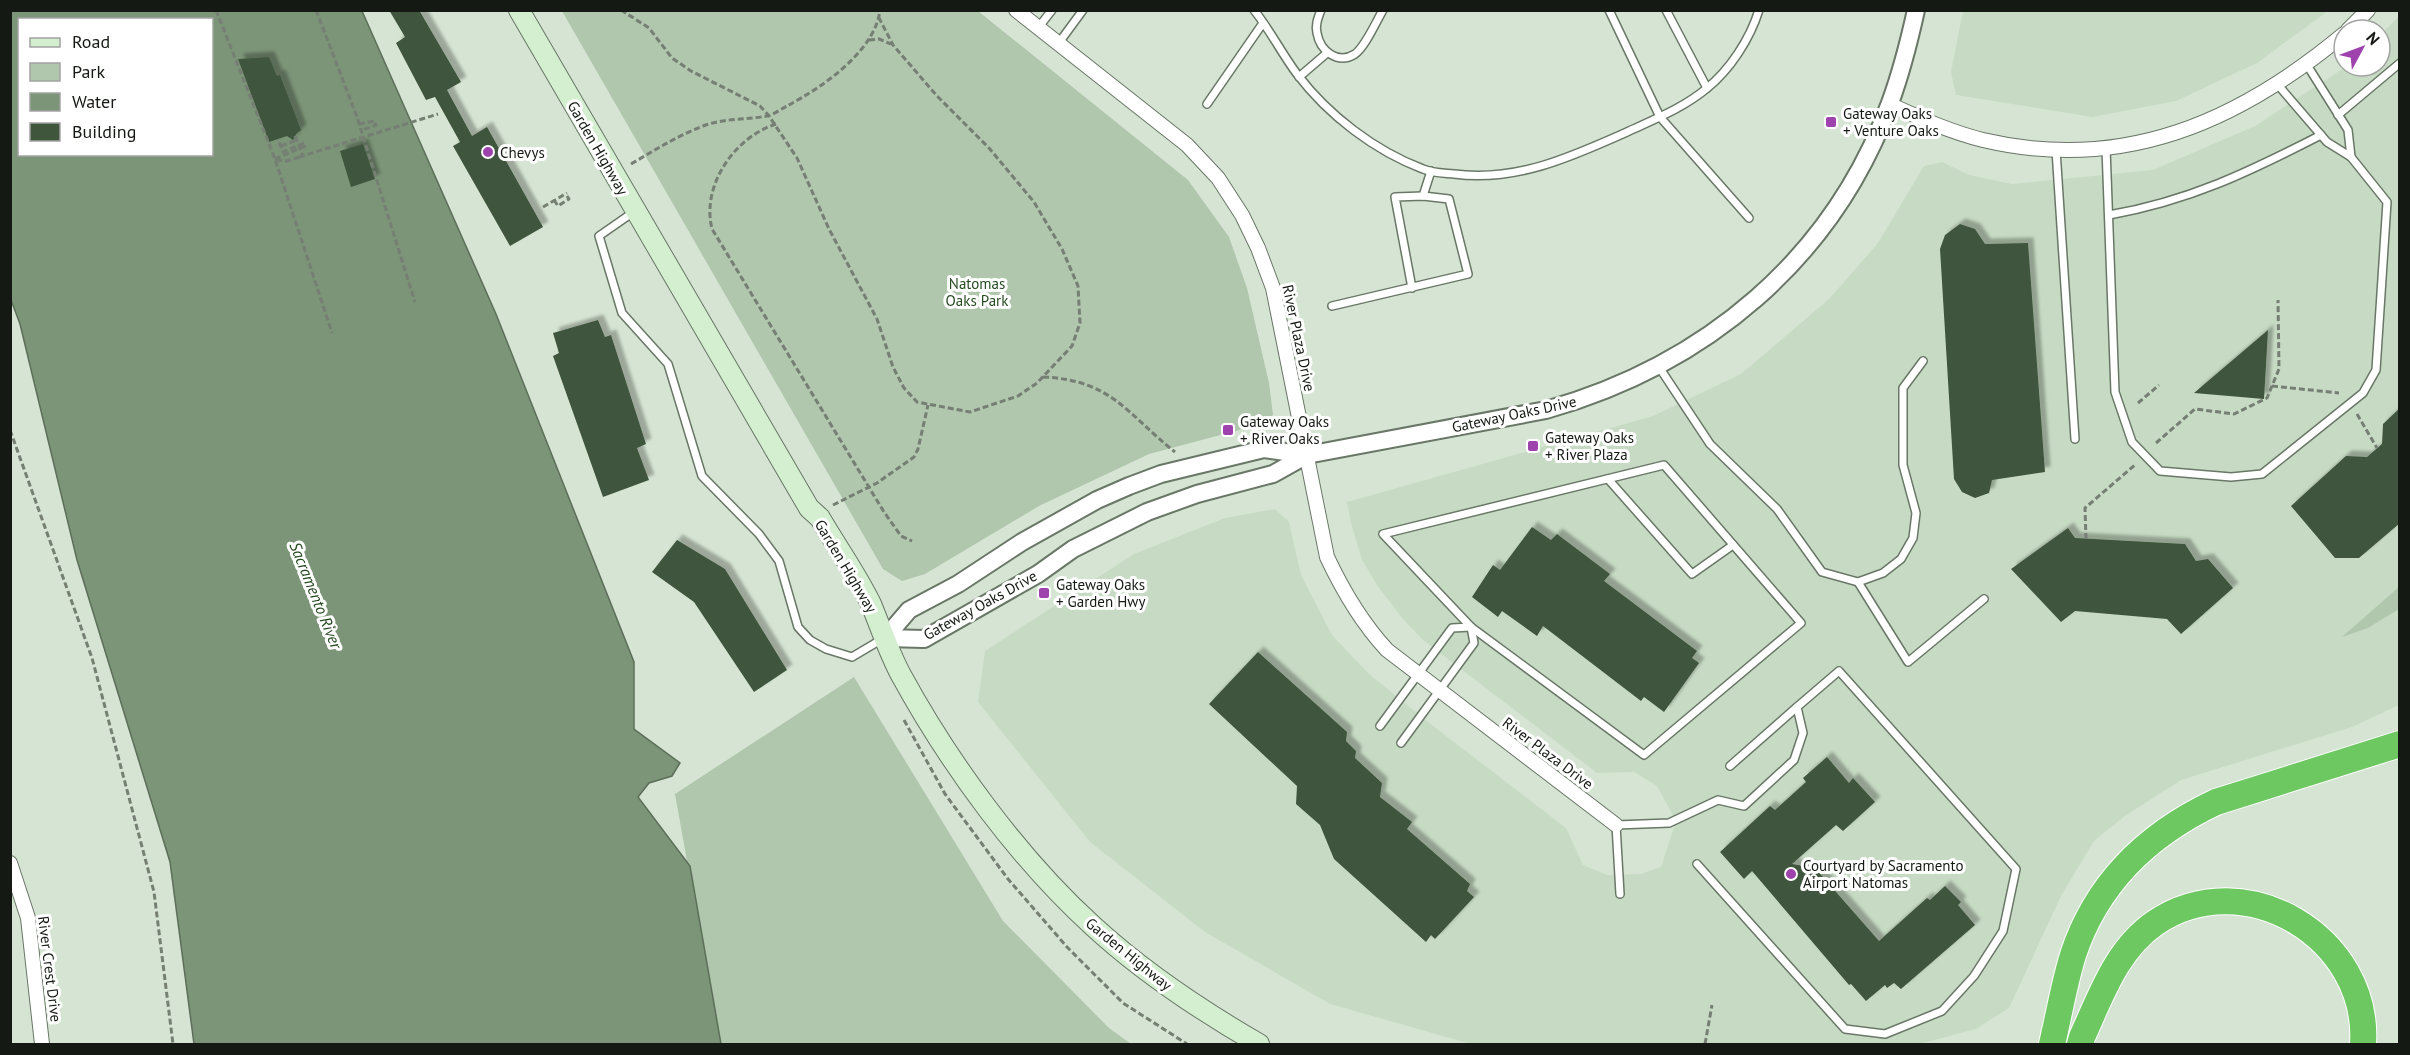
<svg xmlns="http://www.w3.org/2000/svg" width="2410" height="1055" font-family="'PT Sans',sans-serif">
<defs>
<filter id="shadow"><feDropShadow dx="5.5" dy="-5.5" stdDeviation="1.5" flood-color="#0004"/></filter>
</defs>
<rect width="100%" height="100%" fill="#d6e5d3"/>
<g fill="#c7dbc4">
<path d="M1963,11V10L2328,11L2257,63L2176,101L2092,117L1956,95L1951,72Z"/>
<path d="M2399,16V705L2352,727L2181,780L2125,816L2094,841L2061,896L2009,1008L1976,1029L1919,1044H1471L1330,1004L1205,932L1090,842L978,702L985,651L1134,554L1225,518L1275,509L1289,522L1301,575L1332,635L1369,674L1437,729L1566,828L1583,865L1607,875L1641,874L1661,867L1676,821L1657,786L1634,772L1597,773L1423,640L1402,618L1377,585L1362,560L1351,523L1347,502L1653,416L1741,374L1830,298L1878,243L1924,166L1942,162L1969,175L2012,184L2153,170L2255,126L2347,66H2380V35Z"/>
</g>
<g fill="#b0c6ad">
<path d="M562,11H978L1188,180L1229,237L1247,288L1269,383L1273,415L1258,425L1149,454L1039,506L925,574L902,581L883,569Z"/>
<path d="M2399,587V609L2368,628L2342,637Z"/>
<path d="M854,677L1003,921L1109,1028L1131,1044H720L675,794Z"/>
</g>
<path fill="#7c9478" stroke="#5d6f5a" stroke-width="1.5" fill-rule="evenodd" d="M11,11H362L496,314L634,662V729L680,763L672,776L649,783L638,797L690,866L721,1044H194L170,862L77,560L20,324L11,300ZM20,20H212V154H20Z"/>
<g fill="#3f553c" filter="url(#shadow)">
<path d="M389,10H419L461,82L447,90L472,136L487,127L543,227L510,246L453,146L460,142L435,97L426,100L396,43L405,37Z"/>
<path d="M269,57L277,76L280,75L301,130L297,133L293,140L287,136L269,142L238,59Z"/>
<path d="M363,144L375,179L351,187L340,151Z"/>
<path d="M1960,224L1975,229L1985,244L2028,243L2045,472L1992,480L1989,493L1975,498L1962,492L1954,479L1940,249L1945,235Z"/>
<path d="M598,320L605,337L611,335L646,444L637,448L649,480L603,497L553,356L559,353L553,333Z"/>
<path d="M2268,330L2264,399L2194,393Z"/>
<path d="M2400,408V523L2359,558H2335L2291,506L2346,456L2367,457L2382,444L2383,424Z"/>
<path d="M1532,527L1551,540L1557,534L1610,574L1604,581L1697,651L1692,658L1699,663L1664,712L1644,697L1641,701L1543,626L1537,636L1502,611L1498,617L1472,597L1493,565L1500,570Z"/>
<path d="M2068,528L2075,538L2185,544L2196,561L2208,559L2233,588L2181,634L2167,619L2075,611L2061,622L2011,569Z"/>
<path d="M677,540L725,569L787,670L754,692L694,602L652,572Z"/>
<path d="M1258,652L1347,732L1346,741L1356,751L1355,758L1382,783L1380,797L1412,822L1407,829L1470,884L1467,891L1474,897L1435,939L1431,935L1426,942L1334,859L1320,825L1296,804L1297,786L1209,704Z"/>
<path d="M1827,757L1849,783L1853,778L1875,802L1843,831L1836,825L1792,864L1815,868L1879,941L1927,898L1930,900L1945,886L1961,902L1958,905L1975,925L1901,989L1894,983L1887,988L1885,985L1866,1001L1851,984L1849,985L1752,871L1744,879L1720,852L1770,806L1775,810L1806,782L1803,778Z"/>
</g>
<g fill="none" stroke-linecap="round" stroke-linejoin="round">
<g stroke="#697767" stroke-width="10">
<g id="service">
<path d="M1254,10C1270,30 1282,54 1297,74C1328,115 1375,151 1423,169C1432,173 1444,173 1454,174C1517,182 1571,157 1627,132C1655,119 1683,108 1706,89C1730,70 1750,39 1759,10"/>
<path d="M1321,10C1318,18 1315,25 1317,33C1320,51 1338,65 1355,54C1365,47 1376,22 1383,10"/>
<path d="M1609,10L1660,117L1749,218"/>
<path d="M1666,10L1707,88"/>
<path d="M1038,28L1052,10"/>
<path d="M1058,44L1083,10"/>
<path d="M2307,65L2348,130L2351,157"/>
<path d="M1299,77L1327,53"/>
<path d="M1207,104L1263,23"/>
<path d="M2338,115L2400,63"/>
<path d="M2106,148L2115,392L2132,442L2160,471L2231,477L2262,474L2363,393L2376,370L2387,202L2351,157L2327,142L2278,85"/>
<path d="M2056,150L2075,439"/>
<path d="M1423,196L1431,171"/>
<path d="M635,211L599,236L622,313L668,364L702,476L759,534L779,561L798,627L810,640L826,649L852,657L884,638"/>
<path d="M2109,215C2189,201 2249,172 2321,135"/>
<path d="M1332,306L1468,274L1449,199L1423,196L1395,197L1412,288"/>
<path d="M1923,361L1903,388V465L1916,513L1913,538L1901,559L1883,573L1858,582L1908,662L1984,599"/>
<path d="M1659,367L1710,444L1777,509L1822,572L1858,582"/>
<path d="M1664,465L1801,623L1644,755L1471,627L1383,534Z"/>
<path d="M1608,479L1692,574L1733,545"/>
<path d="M1380,726L1452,628L1471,627L1474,643L1401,743"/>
<path d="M1730,766L1797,707"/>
<path d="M1620,894L1616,825L1669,823L1718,800L1744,806L1794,760L1803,733L1797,707L1839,671L2016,869L2003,931L1974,976L1942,1011L1885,1034L1845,1029L1697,864"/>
</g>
</g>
<g stroke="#697767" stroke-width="16">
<g id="minor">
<path d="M1016,10L1187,145L1218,178L1242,215L1258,248L1273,288L1327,557C1343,591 1361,622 1387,650L1616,825"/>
<path d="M2348,30L2368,10"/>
<path d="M1889,104C1920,118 1950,132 1983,140C2123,173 2238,122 2344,34"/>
<path d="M10,863L28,918L42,1044"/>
</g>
</g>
<g stroke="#697767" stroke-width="20">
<g id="tertiary">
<path d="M885,638L924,639L1038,574L1073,549L1147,512L1197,494L1273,474L1307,455L1546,410C1705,365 1832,260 1890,103C1901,73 1909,42 1916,10"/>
<path d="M885,638L909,610L958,584L1022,542L1097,500L1129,486L1161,474L1264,449L1307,455"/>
</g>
</g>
<g stroke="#697767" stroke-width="22">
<path id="secondary" d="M519,10L809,508L820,518C837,547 857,575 871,604C881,628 889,653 901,675C949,763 1019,859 1093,926C1143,972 1200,1010 1259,1044"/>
</g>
<g stroke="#fff" stroke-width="28">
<g id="motorway">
<path d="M2052,1044C2059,1015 2064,984 2073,955C2097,882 2148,834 2216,802L2400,744"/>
<path d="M2080,1044L2082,1037C2101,996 2116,950 2155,923C2245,862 2370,938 2363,1044"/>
</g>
</g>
<g stroke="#757f73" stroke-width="3" stroke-dasharray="6 3" stroke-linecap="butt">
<path d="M216,10L275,159L332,333"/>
<path d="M316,10L357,117L415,302"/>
<path d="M621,10L649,28L672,58L691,71L760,106L769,116L797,158L829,229L877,319L893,367L904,388L917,402L970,412L1018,396L1037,383L1072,346L1080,323L1078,286L1062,249L1034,202L989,148L937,96L893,45L878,16"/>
<path d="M869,40L879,39L891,44"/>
<path d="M359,124L375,121L376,125L360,131"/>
<path d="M776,124C735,137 701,185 712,229L884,512L901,536L912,541"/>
<path d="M281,146L297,140L295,136"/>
<path d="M275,159L305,146L304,143L283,152L278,139"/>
<path d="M276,160L287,161L299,157"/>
<path d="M631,164C655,150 677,136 703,126C724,118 745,120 767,116C773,115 781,109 787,106C821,88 875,52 880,10"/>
<path d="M554,200L558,206L569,199L567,196"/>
<path d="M543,207L567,193"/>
<path d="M1043,377C1112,380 1127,414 1175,452"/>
<path d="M2272,386L2339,393"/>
<path d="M2138,403L2159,385"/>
<path d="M2357,414L2377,448"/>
<path d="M10,430L92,658L154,892L173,1044"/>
<path d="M2156,443L2195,409L2234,414L2267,398L2279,369L2278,300"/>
<path d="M833,505L877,483L914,457L918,449L928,405"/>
<path d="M2086,539L2085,508L2136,464"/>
<path d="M904,720L945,794L1008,879L1067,947L1123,1003L1187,1044"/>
<path d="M1705,1044L1712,1005"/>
</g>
<use href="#service" stroke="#fff" stroke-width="7"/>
<use href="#minor" stroke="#fff" stroke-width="14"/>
<use href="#tertiary" stroke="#fff" stroke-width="16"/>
<use href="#secondary" stroke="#d4eed0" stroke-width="20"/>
<use href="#motorway" stroke="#6ec862" stroke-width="26"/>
<g stroke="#757f73" stroke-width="3" stroke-dasharray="6 3" stroke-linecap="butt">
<path d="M295,136L303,156"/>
<path d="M299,157L438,114"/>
</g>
</g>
<g fill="#9e43ae" stroke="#fff" stroke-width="2">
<rect x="1825" y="116" width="12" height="12" rx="3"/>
<circle cx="488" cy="152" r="6"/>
<rect x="1222" y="424" width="12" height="12" rx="3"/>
<rect x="1527" y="440" width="12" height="12" rx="3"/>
<rect x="1038" y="587" width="12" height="12" rx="3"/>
<circle cx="1791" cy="874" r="6"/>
</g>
<g text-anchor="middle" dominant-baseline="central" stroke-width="6" stroke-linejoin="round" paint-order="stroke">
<g font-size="15" fill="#141913" stroke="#fff" text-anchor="start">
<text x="1843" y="113">Gateway Oaks<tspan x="1843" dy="17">+ Venture Oaks</tspan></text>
<text x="500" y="152">Chevys</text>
<text x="1240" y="421">Gateway Oaks<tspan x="1240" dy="17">+ River Oaks</tspan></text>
<text x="1545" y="437">Gateway Oaks<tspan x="1545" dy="17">+ River Plaza</tspan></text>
<text x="1056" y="584">Gateway Oaks<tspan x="1056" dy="17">+ Garden Hwy</tspan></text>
<text x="1803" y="865">Courtyard by Sacramento<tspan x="1803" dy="17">Airport Natomas</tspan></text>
</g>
<g font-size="15" fill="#141913" stroke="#fff">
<text transform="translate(598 148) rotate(60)">Garden Highway</text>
<text transform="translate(1299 338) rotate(78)">River Plaza Drive</text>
<text transform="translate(1514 414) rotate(-12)">Gateway Oaks Drive</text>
<text transform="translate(846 566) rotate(59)">Garden Highway</text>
<text transform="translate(980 605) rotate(-29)">Gateway Oaks Drive</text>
<text transform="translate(1548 753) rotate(37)">River Plaza Drive</text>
<text transform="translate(1129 954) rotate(39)">Garden Highway</text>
<text transform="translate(50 969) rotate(83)">River Crest Drive</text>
</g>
<g font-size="15" fill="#264b21" stroke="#fff">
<text x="977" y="283">Natomas<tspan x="977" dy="17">Oaks Park</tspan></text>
</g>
<g font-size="16" font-style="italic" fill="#24481f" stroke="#fff">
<text transform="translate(316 595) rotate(68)">Sacramento River</text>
</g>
</g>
<rect width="2410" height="1055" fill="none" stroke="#141913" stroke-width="24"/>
<rect x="18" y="18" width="195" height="138" fill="#ffffff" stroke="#a1a3a1" stroke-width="1.5"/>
<rect x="30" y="38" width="30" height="9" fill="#d4eed0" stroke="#a1a3a1" stroke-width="1.5"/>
<text x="72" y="48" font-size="18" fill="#141913">Road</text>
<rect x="30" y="63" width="30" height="18" fill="#b0c6ad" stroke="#a1a3a1" stroke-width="1.5"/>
<text x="72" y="78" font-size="18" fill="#141913">Park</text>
<rect x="30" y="93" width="30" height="18" fill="#7c9478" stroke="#a1a3a1" stroke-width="1.5"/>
<text x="72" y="108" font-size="18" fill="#141913">Water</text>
<rect x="30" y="123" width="30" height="18" fill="#3f553c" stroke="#a1a3a1" stroke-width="1.5"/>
<text x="72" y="138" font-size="18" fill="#141913">Building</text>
<g transform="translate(2362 48) rotate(49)"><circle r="28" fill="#ffffff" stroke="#a1a3a1" stroke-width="1.5"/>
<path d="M0-4.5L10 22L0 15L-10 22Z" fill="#9e43ae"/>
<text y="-9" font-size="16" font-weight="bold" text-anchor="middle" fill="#141913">N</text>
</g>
</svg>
